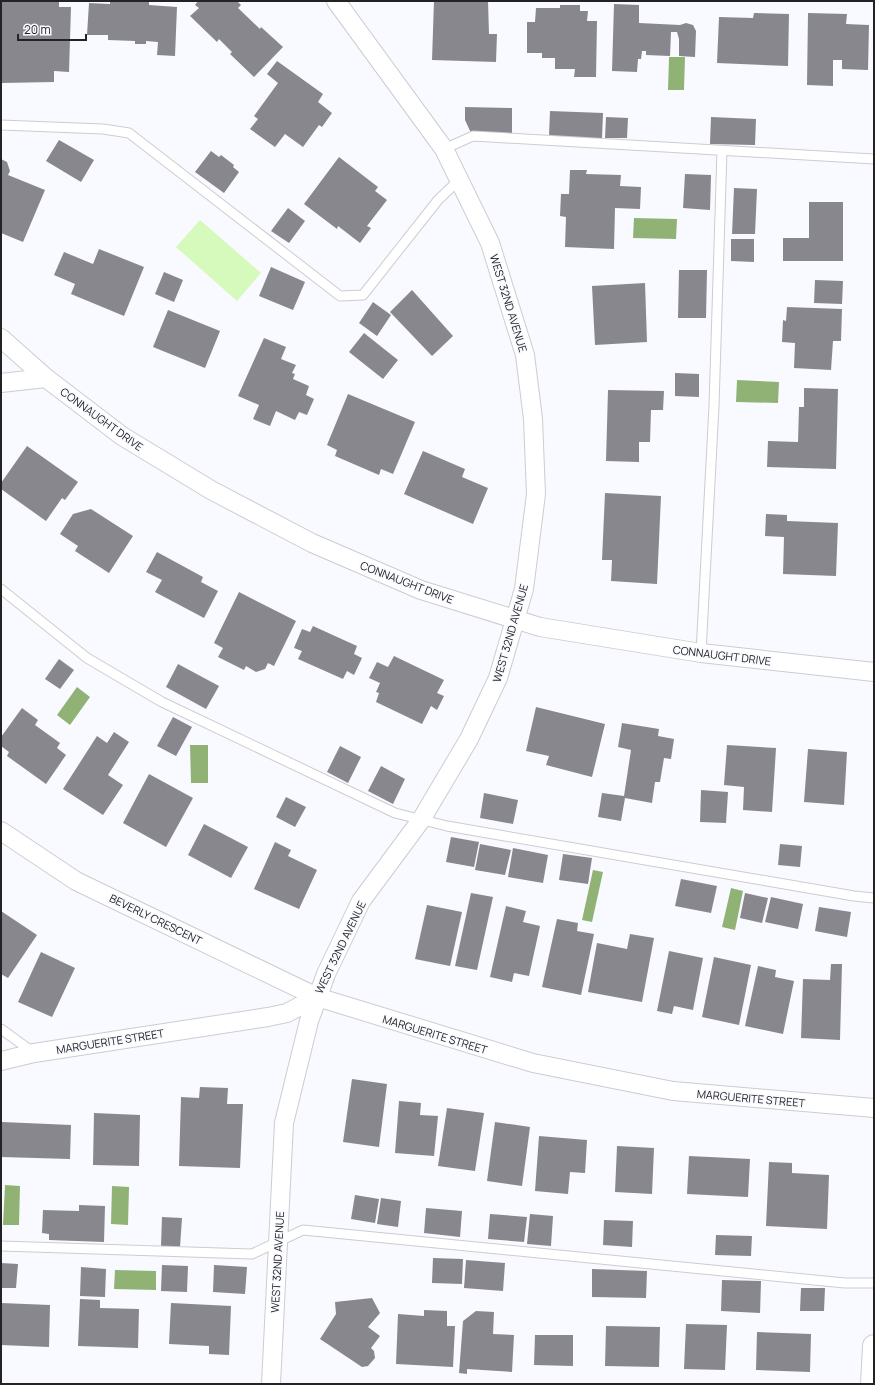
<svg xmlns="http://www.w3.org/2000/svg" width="875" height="1385" font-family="Manrope,sans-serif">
<rect width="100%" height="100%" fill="#f9faff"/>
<path fill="#d6f9bc" d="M200,220L261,273L237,301L176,247Z"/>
<g fill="#90b375">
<path d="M669,57H685L684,90H668Z"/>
<path d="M634,218L677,219L676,239L633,238Z"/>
<path d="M737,380L779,382L778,403L736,402Z"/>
<path d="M77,687L90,697L70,725L57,715Z"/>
<path d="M190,745H208V783H191Z"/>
<path d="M593,870L603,872L592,922L582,920Z"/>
<path d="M731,888L743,891L735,930L722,927Z"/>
<path d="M5,1185L20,1186L19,1225H3Z"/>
<path d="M112,1186L129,1187L128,1225L111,1224Z"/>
<path d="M115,1270L156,1271V1290L114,1289Z"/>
</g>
<g fill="#87878d">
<path d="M1,1H59V7H71L69,72L54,71V82L2,83L1,80Z"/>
<path d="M110,1H149V5L177,7L175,56L157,55L158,42L146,41V44H135V41L108,40V35H87L89,3L110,4Z"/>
<path d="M198,1H237L241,5L238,8L260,29L261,27L283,47L254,77L230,54L232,52L219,39L217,42L190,16L199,8L195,5Z"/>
<path d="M434,1H488L489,34H497L496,62L432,60Z"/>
<path d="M614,4L639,5V23L680,25L686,23L693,25L696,31L695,57L679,56V39L677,32H671L670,56L646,55V51H642L641,59H638L637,72L612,71Z"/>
<path d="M560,5H580V11H588L587,21H597L596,77H574L575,69H555V58H542V53H527V22H535L536,8H560Z"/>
<path d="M754,13L789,14L788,66L717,63L719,17L753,18Z"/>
<path d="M808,13L847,14L846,24L869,25L868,70L842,69V60H833V86L807,85Z"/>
<path d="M277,61L323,94L318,102L332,113L322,127L319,125L303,147L285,134L275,147L250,129L258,119L254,116L278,83L267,74Z"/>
<path d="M465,107L512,108V134L471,133L465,120Z"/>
<path d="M550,111L603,113L602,139L552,138V136H549Z"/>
<path d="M606,117L628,118L627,138H605Z"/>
<path d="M711,117L756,119L755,145L710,144Z"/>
<path d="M59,140L94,160L81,182L46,161Z"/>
<path d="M211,151L219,157L221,155L234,165L233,167L239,172L224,193L195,172Z"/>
<path d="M339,157L378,187L375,191L387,200L367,226L371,228L360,243L338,226L337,229L304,204Z"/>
<path d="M1,159L7,162L10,171L8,175L45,190L23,242L1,233Z"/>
<path d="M570,170H587L586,174L621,175L620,186L641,187L640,209L615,208L614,249L565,247L566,217L560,216L561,194H569Z"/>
<path d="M685,174L711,175L710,210L683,208Z"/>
<path d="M734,188L757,189L755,234H732Z"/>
<path d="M809,202H843V261H783V238H809Z"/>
<path d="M288,208L305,221L289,243L271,231Z"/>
<path d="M731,239H754V262L731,261Z"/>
<path d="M99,249L144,267L124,316L71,294L75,284L54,275L64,252L93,264Z"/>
<path d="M271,267L305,282L293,310L259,296Z"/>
<path d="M679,270H707L706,318H678Z"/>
<path d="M164,272L183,280L174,302L155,294Z"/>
<path d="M815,280L843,281L842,304L814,303Z"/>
<path d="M645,283L647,342L595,345L592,286Z"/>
<path d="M412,290L453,336L432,356L390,312Z"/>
<path d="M373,302L391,315L377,336L359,323Z"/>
<path d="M787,307L842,309L841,341H833L831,370L794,368L795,343L782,342L783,320L786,321Z"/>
<path d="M168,310L220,331L205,368L153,347Z"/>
<path d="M364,333L398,360L383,379L349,352Z"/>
<path d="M264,338L286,347L281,359L296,365L292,373L295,374L293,379L309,386L306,395L314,399L307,415L299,412L295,420L276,411L270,426L253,419L259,405L238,396Z"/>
<path d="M675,373L699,374V397L675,396Z"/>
<path d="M804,388L838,389L836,469L767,467L768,441L798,442L799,407H804Z"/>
<path d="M608,390L664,391L663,410H651L650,442H639V462L606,461Z"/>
<path d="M348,394L415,422L393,474L381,469L379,475L335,456L337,450L327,445Z"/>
<path d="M27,446L78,482L65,500L62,498L46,521L1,489V483Z"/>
<path d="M423,451L465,469L462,477L488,488L473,524L404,494Z"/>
<path d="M605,493L661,496L657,584L611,581L612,560H602Z"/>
<path d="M91,509L133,536L109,573L75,551L78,546L60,534L73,514Z"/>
<path d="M766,514L787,515V521L838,523L836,576L783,574L784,537L765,536Z"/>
<path d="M157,552L203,577L201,582L218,591L204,618L155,592L162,580L146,572Z"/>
<path d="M239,592L296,621L274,666L268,663L265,669L256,672L246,666L244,670L218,657L223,648L214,643Z"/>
<path d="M313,626L357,646L354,654L362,658L354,675L347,671L343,679L298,659L302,651L294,648L302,629L310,632Z"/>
<path d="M394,656L444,680L437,693L444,696L437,710L431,706L422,724L376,702L379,693L376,692L380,683L369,678L377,662L388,667Z"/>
<path d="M59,659L74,670L60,689L45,679Z"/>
<path d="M178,664L219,686L206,709L166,687Z"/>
<path d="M536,707L605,724L592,777L546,765L549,756L526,751Z"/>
<path d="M22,708L38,720L35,725L60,743L57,748L66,755L46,784L7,756L9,752L1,746V737Z"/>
<path d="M173,717L192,727L176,756L157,746Z"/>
<path d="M622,723L659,729L658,736L674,739L671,759L664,758L660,782H655L652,803L625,798L621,821L598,817L602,793L624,796L631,750L618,747Z"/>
<path d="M114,732L129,742L108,775L123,785L103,815L63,789L97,736L107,743Z"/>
<path d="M727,745L776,748L772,812L743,810L744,787L724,785Z"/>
<path d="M340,746L361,757L348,783L327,772Z"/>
<path d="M808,749L847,752L844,805L804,802Z"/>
<path d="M381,766L405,779L393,804L368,791Z"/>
<path d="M149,774L193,798L166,847L123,823Z"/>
<path d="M701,790L728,792L726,823L700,822Z"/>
<path d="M484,793L518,800L513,824L480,818Z"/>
<path d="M286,797L306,807L295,827L276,817Z"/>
<path d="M204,824L248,847L231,878L188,855Z"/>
<path d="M451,837L479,842L474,867L446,862Z"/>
<path d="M275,842L291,850L288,856L317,870L299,909L254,889Z"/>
<path d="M480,844L511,850L505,875L475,870Z"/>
<path d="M780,844L802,846L800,867L778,865Z"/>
<path d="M513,848L548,855L543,883L508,877Z"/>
<path d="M563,854L592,858L588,884L559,880Z"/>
<path d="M681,879L717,886L711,913L675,906Z"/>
<path d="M471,893L493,897L477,970L455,966Z"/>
<path d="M745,893L768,898L762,923L740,918Z"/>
<path d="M771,897L803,904L798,929L765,922Z"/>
<path d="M427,905L462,912L450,966L415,959Z"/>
<path d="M506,906L526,911L523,922L540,926L529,976L514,973L512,982L490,977Z"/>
<path d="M819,907L851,912L847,937L815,931Z"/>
<path d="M1,911L37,935L8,978L1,974Z"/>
<path d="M557,919L578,923L577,931L594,934L581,995L542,987Z"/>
<path d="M630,934L654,938L642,1002L588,992L597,943L627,949Z"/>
<path d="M669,951L703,958L693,1010L674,1006L672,1014L657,1011Z"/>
<path d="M41,952L75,968L52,1017L18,1002Z"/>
<path d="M714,957L751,965L739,1025L702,1017Z"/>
<path d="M831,964H842L840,1040L801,1038L803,979L830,980Z"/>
<path d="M758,966L776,970L775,977L794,981L783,1034L745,1026Z"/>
<path d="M352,1079L387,1084L379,1147L343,1142Z"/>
<path d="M200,1087L228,1088L227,1104H243L240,1168L179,1166L181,1097L199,1098Z"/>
<path d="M399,1101L421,1103L420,1115L438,1116L434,1156L395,1153Z"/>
<path d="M447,1108L484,1113L475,1171L438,1166Z"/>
<path d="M94,1113L140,1115L139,1166L93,1165Z"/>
<path d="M2,1122L71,1125L70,1159L1,1157Z"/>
<path d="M495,1122L530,1127L522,1186L487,1181Z"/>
<path d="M539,1136L587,1140L585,1173L570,1172L568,1194L535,1191Z"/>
<path d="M617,1146L654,1148L652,1194L615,1192Z"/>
<path d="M689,1156L750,1159L748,1197L687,1194Z"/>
<path d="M769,1162L792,1163V1173L829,1175L827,1229L766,1226Z"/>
<path d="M355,1195L379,1199L375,1223L351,1219Z"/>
<path d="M381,1198L401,1201L398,1227L377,1224Z"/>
<path d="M79,1205L105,1206L104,1242L49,1240V1234L42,1233L43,1210L79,1211Z"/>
<path d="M426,1208L462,1211L460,1237L424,1233Z"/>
<path d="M490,1214L527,1217L524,1242L488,1239Z"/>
<path d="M530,1214L553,1216L551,1246L527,1244Z"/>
<path d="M162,1217L182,1218L180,1247L161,1246Z"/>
<path d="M604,1220L633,1221L632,1247L603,1245Z"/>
<path d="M716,1235L752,1236L751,1256L715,1255Z"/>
<path d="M433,1258L463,1259L462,1284L432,1283Z"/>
<path d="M466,1260L505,1263L503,1291L464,1288Z"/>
<path d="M1,1263L18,1264L16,1288H1Z"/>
<path d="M162,1265L188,1266L187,1292L161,1291Z"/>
<path d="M214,1265L247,1267L245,1294L213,1292Z"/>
<path d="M81,1267L106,1269L105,1297L80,1296Z"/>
<path d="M592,1269L647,1271L646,1298L592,1297Z"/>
<path d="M722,1280L761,1281L760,1313L721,1311Z"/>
<path d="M801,1288H825L824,1311H800Z"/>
<path d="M372,1298L380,1313L368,1327L380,1336L371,1348L374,1351L375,1358L368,1366L362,1367L320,1339L336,1314L335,1302Z"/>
<path d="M80,1299L100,1300V1308L139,1309L138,1348L78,1346Z"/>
<path d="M1,1303L50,1305L49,1347L1,1345Z"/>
<path d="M171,1303L231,1306L229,1355L209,1354V1346L169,1344Z"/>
<path d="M424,1310L447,1311V1326H455L453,1367L396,1364L398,1314L424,1316Z"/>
<path d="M476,1311L494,1312L493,1334L514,1335L512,1372L467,1369V1374L459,1373L463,1321Z"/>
<path d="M686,1324L727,1325L725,1370L684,1369Z"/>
<path d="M606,1326L660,1327L659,1367L605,1366Z"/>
<path d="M757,1332L811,1334L810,1372L756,1370Z"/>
<path d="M535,1335H573V1366L534,1365Z"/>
</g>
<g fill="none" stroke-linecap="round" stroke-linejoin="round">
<g stroke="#ccccd2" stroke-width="11">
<g id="lane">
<path d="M1,125L103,129L129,133L340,296L363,295L438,200L460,179"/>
<path d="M444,149L473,136L874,159"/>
<path d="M1,589L87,658L162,702L395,813L447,826L854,896L874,898"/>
<path d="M701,653L714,406L722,151"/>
<path d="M1,1029L34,1053"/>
<path d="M1,1246L252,1254L303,1230L845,1283H874"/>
</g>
</g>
<g stroke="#ccccd2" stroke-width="20">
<g id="street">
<path d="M1,338L46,378L122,436L211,490L312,543L421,590L540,627L701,653L874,672"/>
<path d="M1,383L46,378"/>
<path d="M1,831L76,881L317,997"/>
<path d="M1,1061L34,1053L268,1017L287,1013L317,997L533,1063L673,1091L874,1108"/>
<path d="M271,1384L284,1123L309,1021L326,974L361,901L421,820L469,739L498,678L524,589L536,494L533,419L525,355L490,243L444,149L336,1"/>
</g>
</g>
<g stroke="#ccccd2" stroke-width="24">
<path id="secondary" d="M872,1384L874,1346"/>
</g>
<use href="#lane" stroke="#fff" stroke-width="9"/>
<use href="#street" stroke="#fff" stroke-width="18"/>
<use href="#secondary" stroke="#fff" stroke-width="22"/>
</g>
<g text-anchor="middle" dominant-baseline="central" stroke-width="3" stroke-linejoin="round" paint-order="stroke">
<g font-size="11" fill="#232325" stroke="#f9faff">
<text transform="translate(509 303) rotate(73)">WEST 32ND AVENUE</text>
<text transform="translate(102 419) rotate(36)">CONNAUGHT DRIVE</text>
<text transform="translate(407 582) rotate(21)">CONNAUGHT DRIVE</text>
<text transform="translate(510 633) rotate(-74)">WEST 32ND AVENUE</text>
<text transform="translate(722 655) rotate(7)">CONNAUGHT DRIVE</text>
<text transform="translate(156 919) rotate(26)">BEVERLY CRESCENT</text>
<text transform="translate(340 947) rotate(-64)">WEST 32ND AVENUE</text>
<text transform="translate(435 1034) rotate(17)">MARGUERITE STREET</text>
<text transform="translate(110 1041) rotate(-9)">MARGUERITE STREET</text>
<text transform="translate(751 1098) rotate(5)">MARGUERITE STREET</text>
<text transform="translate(277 1262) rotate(-87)">WEST 32ND AVENUE</text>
</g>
</g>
<rect width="875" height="1385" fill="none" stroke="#232325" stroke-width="4"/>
<path d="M18 34v6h68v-6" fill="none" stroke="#232325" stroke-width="2"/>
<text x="24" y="34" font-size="12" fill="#232325" stroke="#f9faff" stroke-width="3" paint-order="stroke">20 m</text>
</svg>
